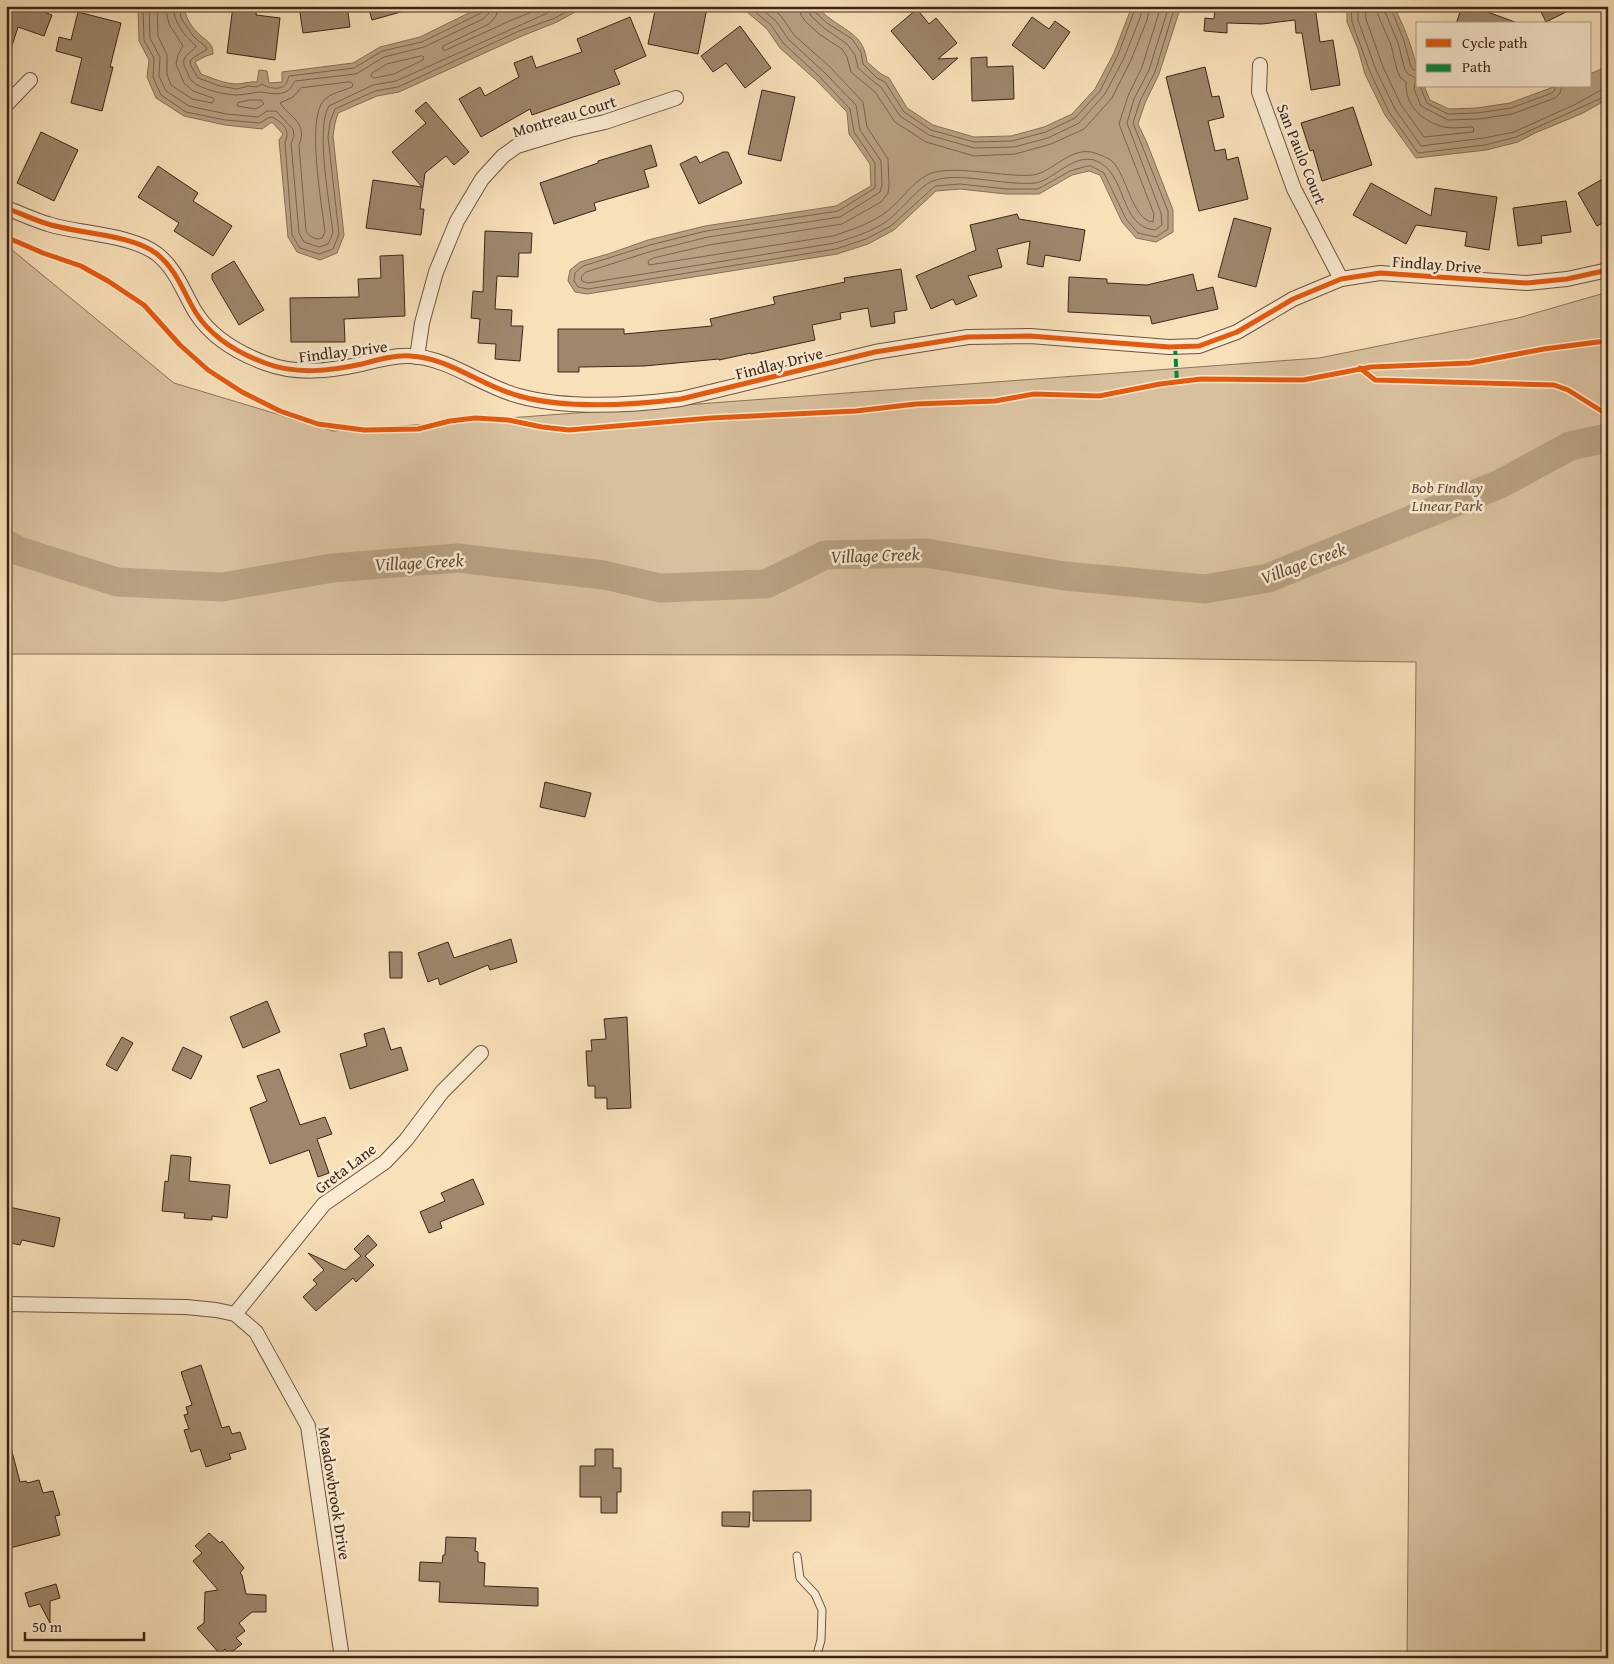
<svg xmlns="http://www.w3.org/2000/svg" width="1614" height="1664" font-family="'Gentium Book Plus',serif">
<rect width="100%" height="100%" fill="#f8e0b9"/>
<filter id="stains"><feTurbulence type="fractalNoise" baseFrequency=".004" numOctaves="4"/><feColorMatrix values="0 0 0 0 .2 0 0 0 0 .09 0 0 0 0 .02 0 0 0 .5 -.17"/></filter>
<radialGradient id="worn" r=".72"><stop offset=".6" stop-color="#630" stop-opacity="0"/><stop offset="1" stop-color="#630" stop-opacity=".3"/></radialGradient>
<path fill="#d8c09e" stroke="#8a735b" d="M6,245L174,383L333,431L1319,358L1518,318L1608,292V1658H1407L1416,662L904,655L6,654Z"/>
<g fill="#b8a182" stroke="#867058">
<path d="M138,6H184C185,16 190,25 197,32C205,41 213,41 213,54L206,56L195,62L201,74C212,78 225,84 237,84C244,84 249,81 257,82L259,70L267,71L269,83L282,82V72L353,63L380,47L420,37L483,6H586L557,22L522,36L399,92L377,96L338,113L335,123L333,136L344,235L337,253L320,260L297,252L288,237L279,140L283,134L272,122L262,129L225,125L184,116L156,98L147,77L149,60L139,41Z"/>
<path d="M740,6H816C821,11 826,16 832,20C850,33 864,37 867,62L881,74L889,78L907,108L933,125L974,137L1011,136L1044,127L1072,114L1095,89L1114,53L1132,6H1181L1159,74L1145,103L1138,124L1147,143L1173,210V232L1156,242L1136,238L1122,222L1100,175L1089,171L1072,175L1039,194H1006L960,189L936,191L894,230L868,244L837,254L587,294L575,292L568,281L570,270L580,262L608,254L648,240L705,226L836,206L871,186L870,164L849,134L847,112L817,81L780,48L767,29Z"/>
<path d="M1345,6H1394C1406,32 1418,58 1418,86H1424L1430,100L1449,109L1477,108L1510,103L1556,86H1590V74L1608,66V99L1581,114L1535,133L1518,142L1486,150L1416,158L1385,115L1365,74L1358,49L1347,22V11Z"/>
</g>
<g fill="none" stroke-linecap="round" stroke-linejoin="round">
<g stroke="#7a644d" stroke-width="1">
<path d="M143,6L144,40L154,58L153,77L161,95L186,112L225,120L260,123L268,118L272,117C283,123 291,130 285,142L292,235L300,248L319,254L333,249L339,234L328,137L330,122L335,109L375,91L398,87L519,31L555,18L577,6"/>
<path d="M149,6L150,38L160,57L159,76L166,91L189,106L226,114L258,117L267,111H276L293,129L294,136L291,143L299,233L304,242L319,247L328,244L333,233C330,205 315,128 329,106L373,85L396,81L563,6"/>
<path d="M157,6L158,36L167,55V74L171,85L192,99L212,103L214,100L213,98L193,91L184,83L176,64L178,55L183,46L169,24L165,6"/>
<path d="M173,6C174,23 184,35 196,46C193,52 186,53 184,60C183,65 185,68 187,71C188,75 190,79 192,81C199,89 226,95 236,95C242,95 252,93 259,92C267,92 276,96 285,92C291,90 292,85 295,81L356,74L384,57L424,47L483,19L489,13L490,6"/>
<path d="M179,6L181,18L193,36L207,48L206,50L193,58L190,61L191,66L198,78L220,86L237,89L248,86L257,87L262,84C267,88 282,91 286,84C288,81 288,78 289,76L354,68L382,51L422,42L481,13L484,6"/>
<path d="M498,6L496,16L489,24L443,46V50H446L514,19L547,6"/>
<path d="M748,6L771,25L784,44L820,77L850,109L854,132L875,163V188L838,211L706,231L650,245L583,266L575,273L574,281L578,287L588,289L836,249L866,239L891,226L935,186L960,184L1006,189H1038L1070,171L1087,166H1091L1104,173L1126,219L1138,233L1156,237L1168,229V211L1133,123L1140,101L1155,72L1175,6"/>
<path d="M758,6L776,21L789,40L825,73L856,105L860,130L881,161L882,185L880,192L840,217L708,237L652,251L586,272L581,277L582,281L588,283L835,243C853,237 872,232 887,221C900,212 920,185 933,181C958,171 1004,186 1035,183C1052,181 1073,154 1094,160C1128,171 1118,227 1155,230L1162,225L1161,213L1127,123L1134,99L1149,70L1169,6"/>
<path d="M770,6L781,16L794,35L830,67L863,102L867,127L888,159L889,185L888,193L881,202L842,224L709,245L653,258L648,261L649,265L833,236C850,230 867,225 882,215C899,204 910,184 927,175C949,163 1005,178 1033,175C1052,173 1071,145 1095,153C1101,155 1108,158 1112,161C1127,175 1132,220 1153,222L1154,214L1119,124L1128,96L1142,67L1161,6"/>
<path d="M800,6L801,15L806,22L819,34L842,49L847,57L851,72L875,92L895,122L926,142L974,156L1015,154L1051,144L1084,129L1112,98L1131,60L1147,20L1150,6"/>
<path d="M807,6L811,16L824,28L847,44L855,55L858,68L874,82L881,87L900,116L929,135L974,148L1014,147L1048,138L1079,123L1105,94L1124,58L1140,18L1143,6"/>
<path d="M813,6L815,12L827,23L852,39L861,52L863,64L877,78L885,82L904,112L931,130L974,142L1012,141L1046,132L1075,118L1100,91L1118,55L1136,6"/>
<path d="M1351,6L1352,22L1370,72L1389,112L1418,153L1485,145L1516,137L1608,95"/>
<path d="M1358,6V20L1376,70L1395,109L1421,146L1484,138L1514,132L1576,104L1601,90L1608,88"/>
<path d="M1365,6L1366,19L1383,67L1401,105L1424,137L1473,132L1474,129L1472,127C1463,127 1453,129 1444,127C1422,121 1405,106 1406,82L1400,77L1397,70L1391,45L1378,15L1376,6"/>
<path d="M1384,6L1385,12L1398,43L1405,70L1408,74L1416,78L1414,89L1421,106L1448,120L1479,119L1512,114L1555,98L1560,93L1562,86"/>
<path d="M1390,6L1404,41L1411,67L1414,70L1418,71"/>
<path d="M422,56L424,57L423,60L394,74L374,78L371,76L372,73L387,64Z"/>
<path d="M350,82L353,84L352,87C343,91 331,93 324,100C306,119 322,205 325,232L322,238C316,241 309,236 306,231L299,145C308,122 290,118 280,103L293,97L301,88Z"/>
<path d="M1420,86L1427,103L1448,114L1477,113L1511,108L1552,93L1555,90V86"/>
<path d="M250,100H261L264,104L256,109L237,106L238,103Z"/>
</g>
<path stroke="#b8a182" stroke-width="29" d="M6,544L19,551L117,582L222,587L332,568L458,558L604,575L660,588L766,584L825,555L926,553L1064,576L1205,589L1268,578L1500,484L1570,446L1608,438"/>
</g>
<g fill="#9e876c" stroke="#3c2618">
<path d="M6,6H27L52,15L44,36L18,27L9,55H6Z"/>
<path d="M233,6H257L256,15L280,18L275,60L227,53Z"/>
<path d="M299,6H347L350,27L303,33Z"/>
<path d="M368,6H407L408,10L372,20Z"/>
<path d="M656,6H697L707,8L698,54L648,44Z"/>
<path d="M1215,6H1315L1320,42L1333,40L1340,85L1311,90L1302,33H1296L1295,20L1262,24L1227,23V33L1204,31L1205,18L1214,19Z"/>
<path d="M1462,6H1471L1515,22V24H1456Z"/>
<path d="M1538,6H1578L1546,22Z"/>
<path d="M917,9L929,24L936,18L957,43L938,59L958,58L933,80L891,31Z"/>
<path d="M78,12L121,23L110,67H113L102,111L71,103L82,58L56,51L59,37L71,40Z"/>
<path d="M630,17L646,56L614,70L620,84L532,115L530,109L481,137L459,99L480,87L485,96L519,77L514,63L532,56L536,68L582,52L577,39Z"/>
<path d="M1032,17L1049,29L1055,21L1070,32L1044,69L1012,45Z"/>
<path d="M740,26L771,68L745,88L726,63L713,72L701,56Z"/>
<path d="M987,57V67L1013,66L1014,99L972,101L971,58Z"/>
<path d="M1205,67L1212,97L1219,96L1224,117L1208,121L1215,151L1225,149L1227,160L1238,157L1248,199L1199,211L1166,77Z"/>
<path d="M762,90L795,97L781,161L748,154Z"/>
<path d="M426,102L469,152L454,165L446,156L425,173L420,209H424L421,235L366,228L373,180L422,187L392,152L426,123L415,111Z"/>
<path d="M1353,107L1372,165L1322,181L1313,150L1310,151L1301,123Z"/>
<path d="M41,132L78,150L54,201L17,183Z"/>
<path d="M651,145L657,166L644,170L649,187L594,203L596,210L554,224L540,183L598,163V161Z"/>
<path d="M723,152H728L742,183L699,204L680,164L696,156L700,163Z"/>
<path d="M158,166L198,193L193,201L232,226L213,256L174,231L179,223L138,197Z"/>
<path d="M1608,176V220L1597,226L1578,193Z"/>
<path d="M1371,183L1431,216L1435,188L1497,197L1489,250L1465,246L1467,232L1416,225L1406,244L1353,215Z"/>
<path d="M1566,201L1571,232L1541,236L1542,243L1518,246L1513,208Z"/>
<path d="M1017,214L1019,219L1085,230L1080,261L1045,255L1043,267L1027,264L1030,241L997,249L1002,267L968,276L977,296L956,305L953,299L931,309L916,276L976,250L970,225Z"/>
<path d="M1234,218L1271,228L1256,287L1218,277Z"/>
<path d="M485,231L532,233L531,253H519L518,277L497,276L495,309L512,310L511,326H523L520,361L495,359L496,344L478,343L480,319L471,318L473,291L483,292Z"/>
<path d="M403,255L405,316L344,319L345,342H291L290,298L359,297L358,279L381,278L380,256Z"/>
<path d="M234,261L264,310L239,325L212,279V274Z"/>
<path d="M901,269L907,310L894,312L895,323L871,327L868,308L840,313L841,319L812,325L815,340L751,354V353L719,360V359L644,366L579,367V372H558V329H624V334L712,326L710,319L775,304L773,297L845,282L844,278Z"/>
<path d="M1193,274L1197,291L1213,287L1218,309L1152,324L1150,316L1068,312L1069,277L1107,279V283L1147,285Z"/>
<path d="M545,782L591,793L585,817L540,807Z"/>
<path d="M511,939L517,962L490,970L488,965L440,985L438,978L428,982L418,953L448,942L454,958Z"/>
<path d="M389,952H402V978H390Z"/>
<path d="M267,1001L280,1032L243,1048L230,1017Z"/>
<path d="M627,1017L631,1108L607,1109V1098H595V1086H588L586,1051H592L591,1040L606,1039L604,1019Z"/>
<path d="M384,1028L391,1050L401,1047L408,1070L350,1089L340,1054L367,1046L364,1034Z"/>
<path d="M122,1037L133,1043L117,1071L106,1065Z"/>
<path d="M183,1047L202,1056L191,1079L172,1070Z"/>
<path d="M279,1069L300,1125L325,1117L332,1134L317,1139L329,1173L318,1177L309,1150L270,1164L250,1108L267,1101L257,1076Z"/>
<path d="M171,1155L191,1157L189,1181L230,1185L227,1218L212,1216V1220L184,1218L185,1213L162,1211L165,1181L168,1182Z"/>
<path d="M473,1179L484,1204L440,1222L442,1228L429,1233L420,1212L445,1201L441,1193Z"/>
<path d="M9,1207L60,1218L54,1247L22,1240L20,1245L6,1242V1218Z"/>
<path d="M368,1235L377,1245L365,1256L374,1265L356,1282L353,1278L316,1311L303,1297L317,1284L313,1280L324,1270L308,1253L345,1270L361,1256L354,1249Z"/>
<path d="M201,1365L222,1428L229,1426L232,1434L240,1432L246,1449L229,1454L231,1459L206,1467L200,1449L191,1452L184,1430L189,1429L184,1415L188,1414L186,1407L192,1405L181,1372Z"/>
<path d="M10,1444L20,1482L26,1481L27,1483L39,1480L43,1493L53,1491L60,1515L55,1516L60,1535L6,1549V1445Z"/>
<path d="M595,1449H613V1468H621V1492H617V1513H601V1497H580V1466H595Z"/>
<path d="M811,1490V1521H753V1491Z"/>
<path d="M722,1512H750L749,1527L722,1526Z"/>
<path d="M209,1533L220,1543L222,1541L244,1568L240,1573L242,1575L246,1594L266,1595V1612H252L239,1623L245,1631L236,1638L242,1644L229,1654L225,1649L220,1654L197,1628L204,1623L205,1592L218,1590L193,1561L202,1553L195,1546Z"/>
<path d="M446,1537L476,1538L475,1551L478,1552V1562L485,1563L484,1586L538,1588V1606L439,1602L440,1582L419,1581L420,1562L442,1563L443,1555H445Z"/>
<path d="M56,1584L60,1598L50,1601V1623L40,1604L29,1607L25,1593Z"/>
</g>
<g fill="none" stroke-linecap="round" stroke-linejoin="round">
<g stroke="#6b5440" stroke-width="9">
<path id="lane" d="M797,1556L800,1578L815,1594L822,1610L821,1640L816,1658"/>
</g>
<g stroke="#6b5440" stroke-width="16">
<g id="street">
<path d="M1260,65L1259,92L1294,189L1341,279"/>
<path d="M6,105L30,80"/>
<path d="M6,208C20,213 34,220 48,224C79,234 131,234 157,254C177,270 183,292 196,313C212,338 238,353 265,363C296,375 330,371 362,364C377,360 394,355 410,356C450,358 481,386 519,396C566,409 633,405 681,399L875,352L968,337L1030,336L1169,347L1199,346L1237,332L1293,299L1341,279L1380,273L1527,283L1567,279L1608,270"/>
<path d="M417,357L422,323L436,272L457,221L482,179L503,156L517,146L570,130L605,122L676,98"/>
<path d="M6,1304L186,1307L216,1310L235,1314L256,1332L308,1426L342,1658"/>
<path d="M235,1314L324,1204L385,1162L406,1140L442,1092L481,1053"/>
</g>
</g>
<use href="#lane" stroke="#faebd2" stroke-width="7"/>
<use href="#street" stroke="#faebd2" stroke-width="14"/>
<path stroke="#00873e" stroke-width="4" stroke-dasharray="8 4" stroke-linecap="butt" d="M1175,347L1177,382"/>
<g stroke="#faebd2" stroke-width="8">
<g id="cycleway">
<path d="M6,208C20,213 34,220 48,224C79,234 131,234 157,254C177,270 183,292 196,313C212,338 238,353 265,363C296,375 330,371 362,364C377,360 394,355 410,356C450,358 481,386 519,396C566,409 633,405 681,399L875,352L968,337L1030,336L1169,347L1199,346L1237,332L1293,299L1341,279L1380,273L1527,283L1567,279L1608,270"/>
<path d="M6,237L43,253L81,266L108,281L144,305L180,345L208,370L242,392L280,411L318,424L364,430L418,429L450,421L475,418L508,420L542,427L569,430L711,418L856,411L916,404L995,401L1034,394L1099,396L1160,384L1201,379L1303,380L1371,367L1470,363L1544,349L1598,342H1608"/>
<path d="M1360,368L1375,380L1554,385L1568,390L1608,415"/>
</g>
</g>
<use href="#cycleway" stroke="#e8590c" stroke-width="5"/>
</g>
<g text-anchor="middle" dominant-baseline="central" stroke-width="5" stroke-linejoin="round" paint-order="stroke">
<g font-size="16" fill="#3c2618" stroke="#faebd2">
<text transform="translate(564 116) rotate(-17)">Montreau Court</text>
<text transform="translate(1302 154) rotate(68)">San Paulo Court</text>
<text transform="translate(1437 264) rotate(4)">Findlay Drive</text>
<text transform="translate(343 351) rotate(-7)">Findlay Drive</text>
<text transform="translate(779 363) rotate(-14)">Findlay Drive</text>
<text transform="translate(345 1168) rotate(-37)">Greta Lane</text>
<text transform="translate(335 1493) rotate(81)">Meadowbrook Drive</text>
</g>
<g font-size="16" font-style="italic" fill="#634c3a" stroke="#faebd2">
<text x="1447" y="487">Bob Findlay<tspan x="1447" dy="18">Linear Park</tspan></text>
</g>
<g font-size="18" font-style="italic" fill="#614b38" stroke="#faebd2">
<text transform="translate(875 555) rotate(-2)">Village Creek</text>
<text transform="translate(419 562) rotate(-3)">Village Creek</text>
<text transform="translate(1303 563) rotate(-20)">Village Creek</text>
</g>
</g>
<rect width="1614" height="1664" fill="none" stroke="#f8e0b9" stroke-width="25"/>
<rect x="8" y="8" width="1599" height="1649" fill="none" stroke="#3c2618" stroke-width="2.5"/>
<rect x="12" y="12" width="1589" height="1639" fill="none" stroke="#3c2618"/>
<rect x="1416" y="22" width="175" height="65" fill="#faebd2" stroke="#ae9c88"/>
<rect x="1426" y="39" width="25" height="8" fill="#e8590c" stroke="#ae9c88"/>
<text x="1462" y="48" font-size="15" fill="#3c2618">Cycle path</text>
<rect x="1426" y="64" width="25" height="8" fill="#00873e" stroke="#ae9c88"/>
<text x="1462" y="72" font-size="15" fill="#3c2618">Path</text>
<path d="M25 1632v8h119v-8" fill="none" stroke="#3c2618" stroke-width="2.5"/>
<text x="32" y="1632" font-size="15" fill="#3c2618" stroke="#faebd2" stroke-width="4" paint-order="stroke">50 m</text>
<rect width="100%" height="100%" filter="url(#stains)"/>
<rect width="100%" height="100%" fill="url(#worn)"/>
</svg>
